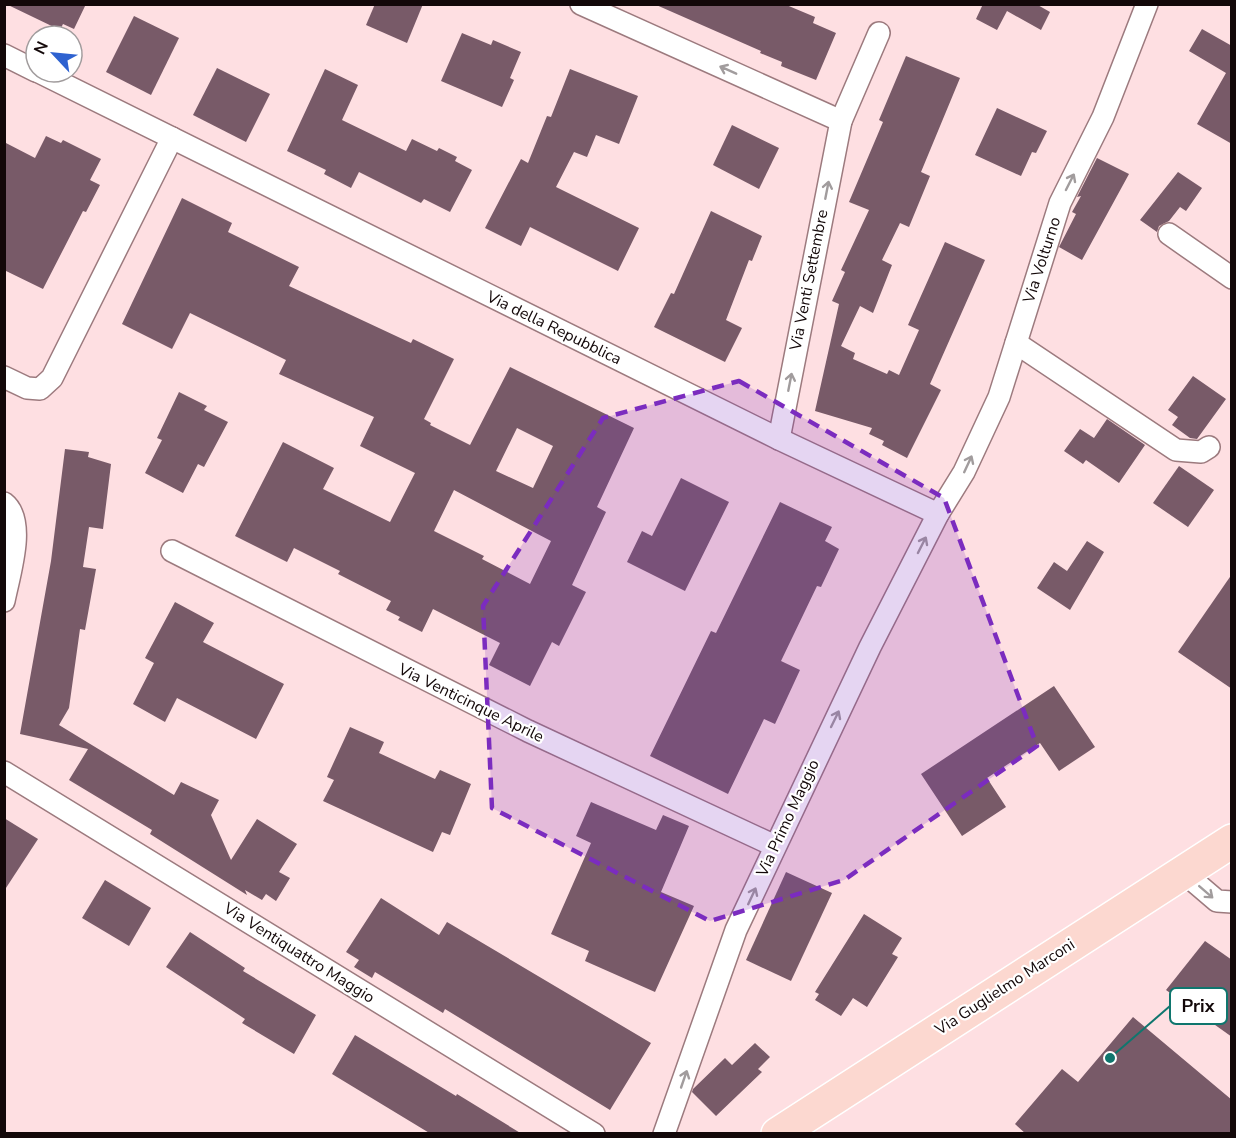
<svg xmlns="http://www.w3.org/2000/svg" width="1236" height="1138" font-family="'Nunito Sans',sans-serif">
<rect width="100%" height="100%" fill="#fedfe2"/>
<g fill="#785a68" fill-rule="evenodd">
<path d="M6,4H86L74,29L63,24L60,30Z"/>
<path d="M375,4H423L407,43L366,25Z"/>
<path d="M654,4H784L815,17L813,23L836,33L816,80L781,66L782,62L760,53L761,51Z"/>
<path d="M983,4H1036L1050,12L1041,30L1007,11L997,30L976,19Z"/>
<path d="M134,16L179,38L151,95L106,72Z"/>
<path d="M1202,29L1232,46V144L1197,124L1226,73L1189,51Z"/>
<path d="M462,33L491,45L493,40L521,52L510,78L514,80L502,107L441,81Z"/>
<path d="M906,56L960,78L921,172L930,176L909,227L900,223L882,260L892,265L873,313L860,306L841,346L855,353L853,359L887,374L889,370L899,375L919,330L908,325L945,242L985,260L930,384L941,390L907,458L882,445L884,441L869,434L872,428L815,411L839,304L832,301L845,272L841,270L869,210L849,202L883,122L879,120Z"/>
<path d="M217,68L270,94L246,142L193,115Z"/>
<path d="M325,69L358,85L342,120L406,151L412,139L437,151L439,148L457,157L455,161L472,170L450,212L424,199L421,203L359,172L351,188L324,174L326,170L287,151Z"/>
<path d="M570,69L638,96L619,144L596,135L587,157L574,152L556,187L639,228L618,271L530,227L521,246L485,228L521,159L528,163L547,116L551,117Z"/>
<path d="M997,108L1047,131L1036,153L1032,152L1021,176L975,155Z"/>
<path d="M732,125L779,148L759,189L713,165Z"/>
<path d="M46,136L61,143L63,140L101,159L90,180L100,185L86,212L83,211L43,289L4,270V142L35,158Z"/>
<path d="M1097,158L1129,174L1082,260L1059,247L1076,214L1072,212L1081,196L1077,197Z"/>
<path d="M1178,172L1202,188L1186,211L1180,207L1169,221L1159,226L1157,232L1140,220Z"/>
<path d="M182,198L232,223L228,232L299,267L289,286L411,343L413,339L454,359L424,419L431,423L430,425L470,445L510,367L634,428L597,507L606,512L572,585L586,592L559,646L552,642L530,686L489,665L500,643L433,609L422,632L398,620L400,617L386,610L391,601L338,574L340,571L294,548L287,562L235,536L283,442L334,468L323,489L390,522L415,473L360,446L374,417L279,374L286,360L190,313L172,349L122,324ZM517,428L553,446L533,488L496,471ZM454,490L551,541L530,584L482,559L484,556L434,531Z"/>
<path d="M711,211L762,236L752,261L749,260L726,320L742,328L725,362L654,327L671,293L674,294Z"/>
<path d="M1193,376L1226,399L1197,439L1190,438L1172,425L1178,417L1168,410Z"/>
<path d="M179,392L207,406L204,410L228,422L204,467L198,464L183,493L145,473L162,440L157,438Z"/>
<path d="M1107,419L1145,445L1119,483L1086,460L1083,464L1064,451L1080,429L1094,438Z"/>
<path d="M65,449L89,452L88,457L111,464L103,529L89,527L83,567L96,569L85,630L80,629L69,708L59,725L174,795L181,782L219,800L211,815L231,860L257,819L297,844L279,872L290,878L276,901L266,894L262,900L245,890L247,895L150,834L152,830L69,780L88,749L20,734L51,561Z"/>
<path d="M1179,466L1214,490L1188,527L1153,503Z"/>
<path d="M681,478L729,502L685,591L627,562L642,531L652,536Z"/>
<path d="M780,502L832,527L825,541L839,549L821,587L817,586L781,661L800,670L775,724L764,719L728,794L650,756L711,631L716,633Z"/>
<path d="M1087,541L1104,552L1070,610L1037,588L1054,562L1067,571Z"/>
<path d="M1232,574V689L1178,652Z"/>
<path d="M175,602L214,623L203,642L284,684L256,739L177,698L165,722L133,704L154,663L145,658Z"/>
<path d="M1054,686L1095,747L1059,771L1040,743L987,778L1006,807L962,836L921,774Z"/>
<path d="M350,727L384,742L379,753L435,779L440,770L471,784L450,835L442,832L433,852L323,801L334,780L327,777Z"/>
<path d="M591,802L656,830L663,815L689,826L661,892L694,906L655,992L585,961L589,951L551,934L591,843L576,836Z"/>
<path d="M4,818L38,839L4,891Z"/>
<path d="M786,872L832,893L791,981L746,960Z"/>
<path d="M105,880L151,908L129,946L82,918Z"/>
<path d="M381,898L439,935L447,922L651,1043L610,1110L445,1009L443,1013L375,972L372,978L354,967L359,960L346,952Z"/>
<path d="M864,914L902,938L892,954L898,957L867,1007L853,998L841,1016L815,1000L819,994L815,992Z"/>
<path d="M190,932L245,968L243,971L316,1015L294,1054L242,1023L245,1019L166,967Z"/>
<path d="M1205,941L1232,960V1037L1166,990Z"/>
<path d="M1133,1017L1232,1100V1134H1026L1015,1124L1062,1069L1078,1082Z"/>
<path d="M355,1035L456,1096L457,1094L522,1134H431L332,1074Z"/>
<path d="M755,1043L770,1057L758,1069L762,1072L716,1116L692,1092L693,1089L725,1058L732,1065Z"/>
</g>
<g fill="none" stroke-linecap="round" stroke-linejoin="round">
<g stroke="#9c7a7e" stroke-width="24">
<g id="minor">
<path d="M581,4L841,121L779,439"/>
<path d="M4,55L36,71"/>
<path d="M39,72L779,439L938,514"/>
<path d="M841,121L879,33"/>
<path d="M1169,234L1232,278"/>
<path d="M1016,343L1176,450L1201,452L1209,447"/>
<path d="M4,377L27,388L40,389L52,378L172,138"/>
<path d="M4,503C27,521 9,575 4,601"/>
<path d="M172,551L528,731L775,846"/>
<path d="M4,772L594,1134"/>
<path d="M1183,872L1217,901L1232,902"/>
<path d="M664,1134L736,930L870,647L938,514L964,472L999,397L1060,203L1103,117L1147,4"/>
</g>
</g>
<g stroke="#fff" stroke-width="36">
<path id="primary" d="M778,1134L1232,841"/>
</g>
<use href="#minor" stroke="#fff" stroke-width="21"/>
<use href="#primary" stroke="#fcd8d0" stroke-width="33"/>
</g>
<defs><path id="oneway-shaft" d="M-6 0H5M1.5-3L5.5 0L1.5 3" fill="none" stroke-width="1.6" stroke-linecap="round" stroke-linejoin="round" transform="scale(1.5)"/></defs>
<g stroke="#a19c9d">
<use href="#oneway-shaft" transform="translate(728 70) rotate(-156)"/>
<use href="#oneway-shaft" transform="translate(1070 182) rotate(-63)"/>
<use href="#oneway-shaft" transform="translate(827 190) rotate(-79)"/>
<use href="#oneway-shaft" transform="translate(790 382) rotate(-79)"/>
<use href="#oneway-shaft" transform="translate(968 464) rotate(-65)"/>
<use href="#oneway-shaft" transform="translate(922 545) rotate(-63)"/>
<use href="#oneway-shaft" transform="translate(835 719) rotate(-64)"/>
<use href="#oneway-shaft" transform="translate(1206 892) rotate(41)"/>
<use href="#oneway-shaft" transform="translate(752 896) rotate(-65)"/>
<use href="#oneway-shaft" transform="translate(684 1079) rotate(-71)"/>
</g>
<path fill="#7b2cbf" fill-opacity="0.2" stroke="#7b2cbf" stroke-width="4.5" stroke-dasharray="12 8" stroke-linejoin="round" d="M739,381L944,498L1037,746L844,880L710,921L492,808L483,606L603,418Z"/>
<g text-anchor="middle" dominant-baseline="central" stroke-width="4.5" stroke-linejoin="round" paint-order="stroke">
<g font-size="16" fill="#130809" stroke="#fff">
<text transform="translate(1042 260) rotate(-72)">Via Volturno</text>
<text transform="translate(809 280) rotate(-79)">Via Venti Settembre</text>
<text transform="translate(554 328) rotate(26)">Via della Repubblica</text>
<text transform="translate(471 703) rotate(26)">Via Venticinque Aprile</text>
<text transform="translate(788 818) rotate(-65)">Via Primo Maggio</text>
<text transform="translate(299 953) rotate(32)">Via Ventiquattro Maggio</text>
<text transform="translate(1005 987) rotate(-33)">Via Guglielmo Marconi</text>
</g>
</g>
<path fill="none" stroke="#0f766e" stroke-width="2" d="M1110 1058L1170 1006"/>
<circle fill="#0f766e" stroke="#fff" stroke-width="2" cx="1110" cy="1058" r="6"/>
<rect fill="#fff" stroke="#0f766e" stroke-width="2" x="1170" y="988" width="57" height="36" rx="6"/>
<g font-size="18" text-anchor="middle" font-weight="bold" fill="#130809">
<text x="1198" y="1012">Prix</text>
</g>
<rect width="1236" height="1138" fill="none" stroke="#130809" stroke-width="12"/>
<g transform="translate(54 54) rotate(296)"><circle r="28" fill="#ffffff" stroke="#a19c9d" stroke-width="1.5"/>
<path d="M0-4.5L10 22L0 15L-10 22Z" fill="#2e62d0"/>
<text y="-9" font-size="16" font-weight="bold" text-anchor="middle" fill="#130809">N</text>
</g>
</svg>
